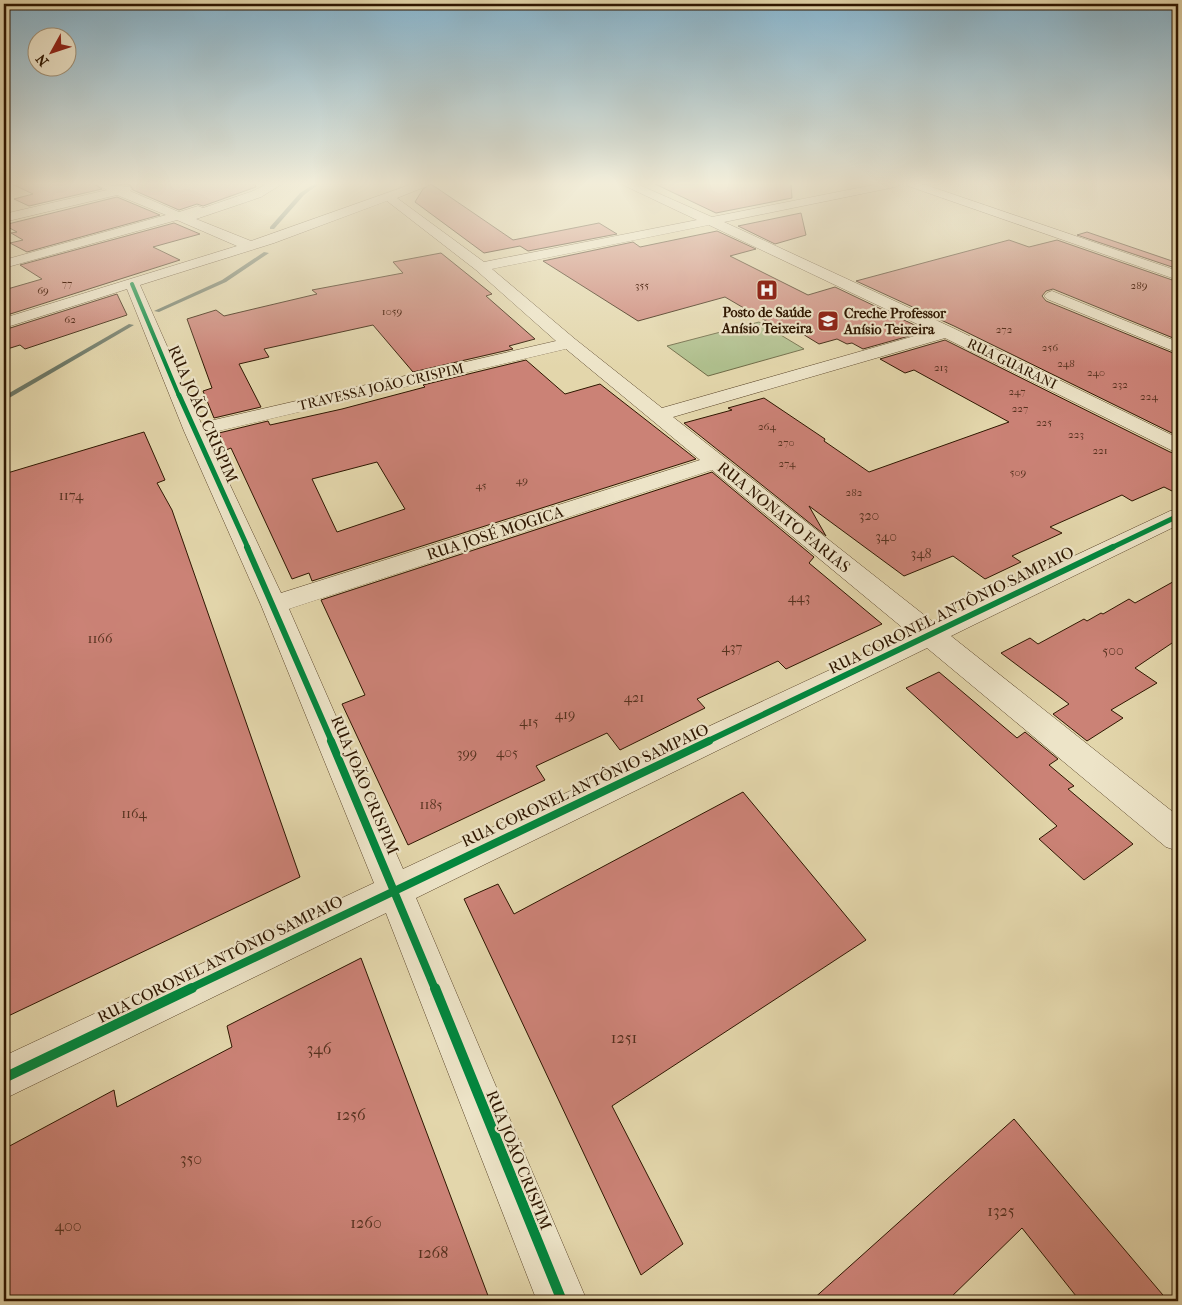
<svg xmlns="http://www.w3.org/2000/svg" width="1182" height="1305" font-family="'IM FELL French Canon',serif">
<rect width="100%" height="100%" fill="#e3d6ab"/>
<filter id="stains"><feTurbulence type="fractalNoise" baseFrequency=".004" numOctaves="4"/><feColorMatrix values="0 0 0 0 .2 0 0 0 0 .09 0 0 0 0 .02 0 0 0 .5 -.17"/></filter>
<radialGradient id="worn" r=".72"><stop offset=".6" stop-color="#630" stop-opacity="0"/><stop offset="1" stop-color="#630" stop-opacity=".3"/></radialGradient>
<path fill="#afbf8d" stroke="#6e6a46" d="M759,322L804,349L708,376L667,346Z"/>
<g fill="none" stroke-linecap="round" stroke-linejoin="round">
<g fill="#6c7867" fill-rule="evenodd">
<path d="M314,184H319L304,195L274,229H270V227L300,193Z"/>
<path d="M264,252L269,253L226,282L159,312L154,311L222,280Z"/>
<path d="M129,324L134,325L4,401V396Z"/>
</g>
</g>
<g fill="#cb8276" stroke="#2e1600" fill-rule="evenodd">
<path d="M12,184H94L102,189L29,206L14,199L33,194Z"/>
<path d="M117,184H255L256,187L203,206L197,204L179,210L133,190L130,185Z"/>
<path d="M431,184L513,240L599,223L617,234L528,251L520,246L484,253L415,202L423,189Z"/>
<path d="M655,184H791L792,198L716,213Z"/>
<path d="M117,197L160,215L27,252L10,243L23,240L11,233L17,232L4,225Z"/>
<path d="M801,213L806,235L775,244L738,226Z"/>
<path d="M174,223L200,234L153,247L180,260L4,316V290L42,279L20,265Z"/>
<path d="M717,231L756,249L730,256L808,295L835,287L927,331L863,349L852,343L847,344L837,339L819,344L788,325L778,328L725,297L638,321L543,261L633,242L640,247Z"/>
<path d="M1087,232L1178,263V269L1077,235Z"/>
<path d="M1009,240L1029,247L1057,240L1178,282V340L1053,289L1046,291L1042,296L1046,301L1178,355V436L954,326L856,281Z"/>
<path d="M441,253L492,294L486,296L535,339L509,346L513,349L413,372L373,325L264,349L269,357L239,364L261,407L214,418L203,391L212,388L187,319L216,310L224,316L317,294L312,290L403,273L393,262Z"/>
<path d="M117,294L127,315L25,349L20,345L4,350V330Z"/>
<path d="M945,340L1170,452L1178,454V494L1164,487L1132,501L1122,495L1050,527L1062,533L1012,556L1021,562L985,579L953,556L904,576L809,506L826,536L684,423L732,410L728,408L764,398L825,439L824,441L869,472L1009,422L914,370L905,373L880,359Z"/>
<path d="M526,360L565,394L600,384L696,459L312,581L309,573L292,579L231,448L226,450L219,433L268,421L270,425L342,409L425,387L423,385ZM377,462L405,509L337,532L312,479Z"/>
<path d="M144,432L165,480L157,483L172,510L300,877L4,1018V474Z"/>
<path d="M712,472L814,557L809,563L882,624L786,669L778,661L697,699L705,708L620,750L607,733L536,766L545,780L408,845L342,704L365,695L321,600Z"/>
<path d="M1178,579V639L1135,668L1157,683L1111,710L1123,718L1087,741L1053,714L1069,704L1001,653L1030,638L1038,644L1084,619L1087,621L1101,613L1103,614L1129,599L1135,603Z"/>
<path d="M939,672L1017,738L1025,732L1058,759L1049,765L1074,786L1068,789L1133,844L1084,880L1039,839L1057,826L906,688Z"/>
<path d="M743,792L866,940L612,1106L683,1244L641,1275L464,899L498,884L514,914Z"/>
<path d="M361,958L490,1301H4V1149L114,1090L117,1107L232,1047L227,1026Z"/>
<path d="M1014,1119L1168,1301H1080L1022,1228L947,1301H811Z"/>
</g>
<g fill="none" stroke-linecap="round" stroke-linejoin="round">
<g stroke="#5b462b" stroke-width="1">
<g id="minor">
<path d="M96,184L130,187L132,189L130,191L179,212L198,206L203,208L253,191L267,184H282L261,197L196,219L251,241L412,184H429L427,186L397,198L484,262L697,220L621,184H637L712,217L878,184H901L895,187L724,222L953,328L1178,438V452L1171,450L945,338L673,417L933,622L1170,511L1178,509V525L951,636L1178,816V851L1166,847L927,648L416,898L587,1301H537L386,913L4,1099V1056L374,883L261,605L184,431L127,289L4,328V318L237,246L177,220L4,268V260L166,215L117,195L4,222V214L107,190ZM387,201L476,270L556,341L201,423L140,285L274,243ZM709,225L932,331L662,408L575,339L492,269ZM566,349L700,460L281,593L206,434ZM712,470L909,633L403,869L289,609Z"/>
<path d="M906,184H923L1178,271V280L908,186Z"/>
<path d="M1052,291L1178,342V353L1047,299L1044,296L1047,293Z"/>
</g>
</g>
<use href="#minor" fill="#ede4c8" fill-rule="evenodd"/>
<g stroke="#ede4c8" stroke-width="5.5">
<path id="cycleway-far4" d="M132,284L179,396"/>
</g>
<g stroke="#ede4c8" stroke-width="8">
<g id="cycleway-far3">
<path d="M179,395L248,548"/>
<path d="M1111,548L1178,516"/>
</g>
</g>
<g stroke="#ede4c8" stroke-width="9">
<g id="cycleway-far2">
<path d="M247,547L332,742"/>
<path d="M706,742L1113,547"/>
</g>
</g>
<g stroke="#ede4c8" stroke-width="11">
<g id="cycleway-far1">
<path d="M331,741L435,989"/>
<path d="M189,989L709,741"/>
</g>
</g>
<g stroke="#ede4c8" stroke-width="13">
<g id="cycleway">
<path d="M435,988L562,1301"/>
<path d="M4,1078L192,988"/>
</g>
</g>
<use href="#cycleway-far4" stroke="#00873e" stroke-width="4"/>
<use href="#cycleway-far3" stroke="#00873e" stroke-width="5"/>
<use href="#cycleway-far2" stroke="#00873e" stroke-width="6"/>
<use href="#cycleway-far1" stroke="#00873e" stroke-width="8"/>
<use href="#cycleway" stroke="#00873e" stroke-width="10"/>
</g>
<linearGradient id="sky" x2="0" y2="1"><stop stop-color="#87b6d0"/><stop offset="0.5" stop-color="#f2edd9"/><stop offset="1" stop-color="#f2edd9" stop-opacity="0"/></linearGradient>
<rect width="1182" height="367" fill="url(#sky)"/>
<defs>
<g id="hospital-square" transform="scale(1.125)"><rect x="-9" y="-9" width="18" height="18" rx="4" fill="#8f2418" stroke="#ede4c8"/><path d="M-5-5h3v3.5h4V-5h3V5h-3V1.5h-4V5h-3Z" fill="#fff"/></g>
<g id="school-square" transform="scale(1.125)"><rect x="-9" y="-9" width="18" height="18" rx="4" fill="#8f2418" stroke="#ede4c8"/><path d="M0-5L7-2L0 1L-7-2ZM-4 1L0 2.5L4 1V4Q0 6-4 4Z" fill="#fff"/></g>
</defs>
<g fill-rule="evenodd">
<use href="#hospital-square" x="767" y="290"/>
<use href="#school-square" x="828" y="321"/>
</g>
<g text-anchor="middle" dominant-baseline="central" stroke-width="4.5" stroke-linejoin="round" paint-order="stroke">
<g font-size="11" fill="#55311e">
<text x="67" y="283">77</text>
<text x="642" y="285">355</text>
<text x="1139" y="285">289</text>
<text x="43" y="290">69</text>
<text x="392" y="311">1059</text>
<text x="70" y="319">62</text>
<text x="1004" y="329">272</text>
<text x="1050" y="347">256</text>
<text x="1066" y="363">248</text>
<text x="941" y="367">213</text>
<text x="1096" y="372">240</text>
<text x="1120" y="384">232</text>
<text x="1017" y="391">247</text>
<text x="1149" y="396">224</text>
<text x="1020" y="408">227</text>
<text x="1044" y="422">225</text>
<text x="767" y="426">264</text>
<text x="1076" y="434">223</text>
<text x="786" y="442">270</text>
<text x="1100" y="450">221</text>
<text x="787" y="463">274</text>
<text x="1018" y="472">509</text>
<text x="522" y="480">49</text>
<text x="481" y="485">45</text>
<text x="854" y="492">282</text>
</g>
<g font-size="14" font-weight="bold" fill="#2e1600" stroke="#ede4c8">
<text x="767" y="312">Posto de Saúde<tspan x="767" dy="16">Anísio Teixeira</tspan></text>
<text x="844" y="313" text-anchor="start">Creche Professor<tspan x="844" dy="16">Anísio Teixeira</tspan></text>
</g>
<g font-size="14" fill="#2e1600" stroke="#ede4c8">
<text transform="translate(1012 364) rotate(26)">RUA GUARANI</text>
<text transform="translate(381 387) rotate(-13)">TRAVESSA JOÃO CRISPIM</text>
</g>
<g font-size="14" fill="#55311e">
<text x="71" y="495">1174</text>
<text x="869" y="515">320</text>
<text x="886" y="536">340</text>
<text x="921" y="553">348</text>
<text x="799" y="597">443</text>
<text x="100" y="638">1166</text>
<text x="732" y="647">437</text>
<text x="1113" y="650">500</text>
<text x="634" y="697">421</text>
<text x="565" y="714">419</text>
<text x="529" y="721">415</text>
<text x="507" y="752">405</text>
<text x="467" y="753">399</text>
<text x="431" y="804">1185</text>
<text x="134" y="813">1164</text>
</g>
<g font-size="16" fill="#2e1600" stroke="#ede4c8">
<text transform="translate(203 414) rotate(66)">RUA JOÃO CRISPIM</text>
<text transform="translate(784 517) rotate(39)">RUA NONATO FARIAS</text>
<text transform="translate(495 533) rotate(-18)">RUA JOSÉ MOGICA</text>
<text transform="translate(951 610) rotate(-26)">RUA CORONEL ANTÔNIO SAMPAIO</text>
<text transform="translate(365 785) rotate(67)">RUA JOÃO CRISPIM</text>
<text transform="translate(585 785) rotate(-25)">RUA CORONEL ANTÔNIO SAMPAIO</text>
<text transform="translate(220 959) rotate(-26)">RUA CORONEL ANTÔNIO SAMPAIO</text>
<text transform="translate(519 1160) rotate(68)">RUA JOÃO CRISPIM</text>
</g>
<g font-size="16" fill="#55311e">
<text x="624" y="1037">1251</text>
<text x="319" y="1048">346</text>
<text x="351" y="1114">1256</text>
<text x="191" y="1158">350</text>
<text x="1001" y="1210">1325</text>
<text x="366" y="1222">1260</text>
<text x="68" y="1225">400</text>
<text x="433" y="1252">1268</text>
</g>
</g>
<rect width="1182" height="1305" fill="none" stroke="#e3d6ab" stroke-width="20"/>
<rect x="5" y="5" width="1172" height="1295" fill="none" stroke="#2e1600" stroke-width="2.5"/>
<rect x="10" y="10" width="1162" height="1285" fill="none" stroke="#2e1600"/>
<g transform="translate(52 52) rotate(230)"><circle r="24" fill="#ede4c8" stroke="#a19278"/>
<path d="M0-4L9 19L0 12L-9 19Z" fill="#8f2418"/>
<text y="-8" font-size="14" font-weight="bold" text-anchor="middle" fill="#2e1600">N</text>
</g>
<rect width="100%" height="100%" filter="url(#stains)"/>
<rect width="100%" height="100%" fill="url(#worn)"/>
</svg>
